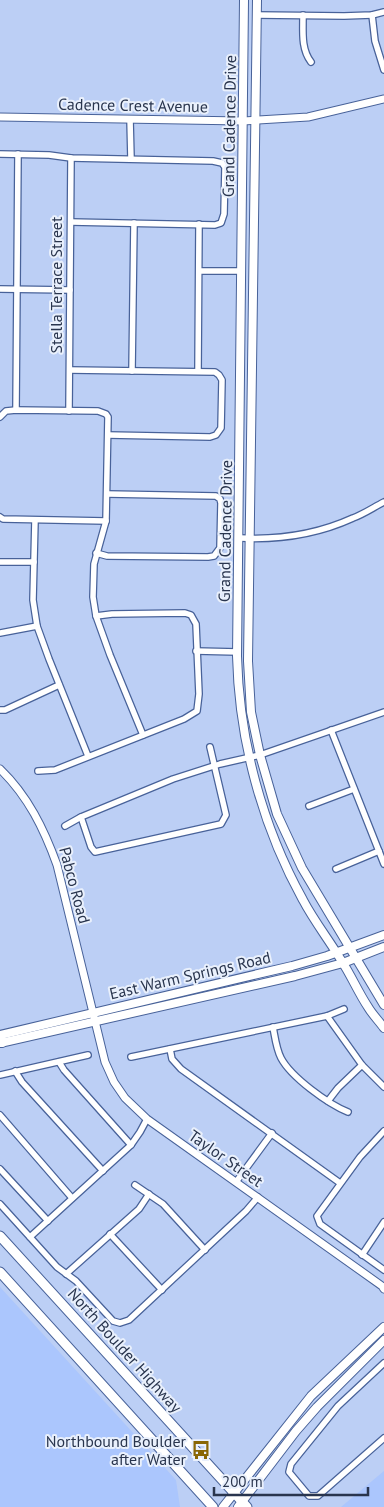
<svg xmlns="http://www.w3.org/2000/svg" width="384" height="1507" font-family="'PT Sans',sans-serif">
<rect width="100%" height="100%" fill="#bccff5"/>
<g fill="#abc6fd">
<path d="M0,1287L176,1480L180,1507H0Z"/>
<path d="M384,1471V1507H341Z"/>
</g>
<g fill="none" stroke-linecap="round" stroke-linejoin="round">
<g stroke="#486299" stroke-width="8">
<g id="minor">
<path d="M257,15L344,16L372,15L384,12"/>
<path d="M303,15C303,32 301,49 311,62"/>
<path d="M372,15L375,41L384,70"/>
<path d="M130,119L131,159"/>
<path d="M0,154L49,155L71,158L213,161L222,163L225,167L224,214L221,223L215,225L71,222"/>
<path d="M199,271H241"/>
<path d="M0,289L70,290"/>
<path d="M70,370L215,372L219,375L222,380L221,428L216,435L210,437L108,435"/>
<path d="M132,371L134,223"/>
<path d="M198,371L199,224"/>
<path d="M16,410L18,154"/>
<path d="M69,411L71,158"/>
<path d="M0,417L6,411L16,410L98,411L106,414L108,417L106,521L94,564L93,597L96,616L110,655L143,735"/>
<path d="M0,517L3,519L106,521"/>
<path d="M35,520L33,600L37,626L49,659L88,756"/>
<path d="M240,538C278,540 318,534 353,518C364,514 374,507 384,502"/>
<path d="M96,553L107,556L208,557L214,556L220,548L221,503L220,499L216,496L108,494"/>
<path d="M0,562H34"/>
<path d="M0,633L37,626"/>
<path d="M196,651L238,652"/>
<path d="M0,710H5L59,685"/>
<path d="M331,730L384,864"/>
<path d="M38,771L55,770L184,719L197,711L199,694L196,624L191,615L185,613L112,614L96,616"/>
<path d="M309,806L354,789"/>
<path d="M81,817L91,847L95,852L221,824L226,815L210,747"/>
<path d="M65,826L81,817L173,779L220,764L260,755L384,712"/>
<path d="M336,869L379,851"/>
<path d="M327,1016L362,1065L384,1087"/>
<path d="M273,1027C275,1037 276,1048 281,1058C291,1077 328,1104 348,1112"/>
<path d="M170,1049L172,1059L181,1069L340,1183"/>
<path d="M131,1057L327,1016L344,1009"/>
<path d="M59,1062L64,1070L131,1145"/>
<path d="M15,1071L22,1082L103,1171"/>
<path d="M0,1075L88,1055"/>
<path d="M328,1101L338,1088L362,1065"/>
<path d="M0,1115L72,1198"/>
<path d="M384,1131L360,1157L317,1216L320,1224L384,1270"/>
<path d="M0,1169L48,1221"/>
<path d="M236,1182L272,1133"/>
<path d="M135,1185L163,1204L205,1250"/>
<path d="M0,1204L57,1267L76,1281L113,1321L120,1323L129,1320L246,1211L258,1197"/>
<path d="M110,1234L162,1290"/>
<path d="M30,1237L131,1145L140,1132L147,1119"/>
<path d="M362,1255L384,1222"/>
<path d="M66,1274L139,1209L149,1194"/>
<path d="M384,1363L338,1406L291,1464L289,1472L309,1496H318L384,1438"/>
</g>
</g>
<g stroke="#486299" stroke-width="9">
<g id="tertiary">
<path d="M0,117L243,121L308,117L384,99"/>
<path d="M0,769C28,796 44,829 57,865L105,1062L114,1082L125,1098L147,1119L382,1286L384,1289"/>
</g>
</g>
<g stroke="#486299" stroke-width="10">
<g id="secondary">
<path d="M244,0L237,656C239,740 262,826 303,900C314,921 329,940 341,960C351,975 358,992 368,1007C372,1014 379,1021 384,1028"/>
<path d="M257,0L248,661L251,712L260,755L277,814L302,868L384,1005"/>
<path d="M0,1043L295,976L343,963L384,947"/>
<path d="M2,1043L0,1035L292,966L327,956L384,935"/>
<path d="M223,1507L311,1396L384,1327"/>
<path d="M238,1507L296,1431L317,1407L384,1340"/>
</g>
</g>
<g stroke="#486299" stroke-width="11">
<g id="primary">
<path d="M0,1236L247,1507"/>
<path d="M0,1272L213,1507"/>
</g>
</g>
<use href="#minor" stroke="#fff" stroke-width="5.5"/>
<use href="#tertiary" stroke="#fff" stroke-width="7"/>
<use href="#secondary" stroke="#fff" stroke-width="8"/>
<use href="#primary" stroke="#fff" stroke-width="9"/>
</g>
<defs>
<g id="bus-bare" transform="scale(1.5)"><path d="M-5-6H5V4H4V6H2V4H-2V6H-4V4H-5ZM-3.5-4V0h7V-4ZM-3.5 1.2v1.5H-2V1.2ZM2 1.2v1.5H3.5V1.2Z" fill="#8a6705" stroke="#e9f0fc" stroke-width="2.5" paint-order="stroke"/></g>
</defs>
<g fill-rule="evenodd">
<use href="#bus-bare" x="201" y="1450"/>
</g>
<g text-anchor="middle" dominant-baseline="central" stroke-width="4" stroke-linejoin="round" paint-order="stroke">
<g font-size="16" fill="#29354e" stroke="#e9f0fc">
<text transform="translate(133 105) rotate(1)">Cadence Crest Avenue</text>
<text transform="translate(229 126) rotate(-89)">Grand Cadence Drive</text>
<text transform="translate(56 285) rotate(-90)">Stella Terrace Street</text>
<text transform="translate(225 531) rotate(-89)">Grand Cadence Drive</text>
<text transform="translate(75 885) rotate(75)">Pabco Road</text>
<text transform="translate(190 975) rotate(-13)">East Warm Springs Road</text>
<text transform="translate(226 1158) rotate(35)">Taylor Street</text>
<text transform="translate(125 1350) rotate(48)">North Boulder Highway</text>
</g>
<g font-size="16" fill="#29354e" stroke="#e9f0fc" text-anchor="end">
<text x="186" y="1441">Northbound Boulder<tspan x="186" dy="18">after Water</tspan></text>
</g>
</g>
<path d="M214 1487v8h154v-8" fill="none" stroke="#29354e" stroke-width="2.5"/>
<text x="222" y="1487" font-size="15" fill="#29354e" stroke="#e9f0fc" stroke-width="4" paint-order="stroke">200 m</text>
</svg>
